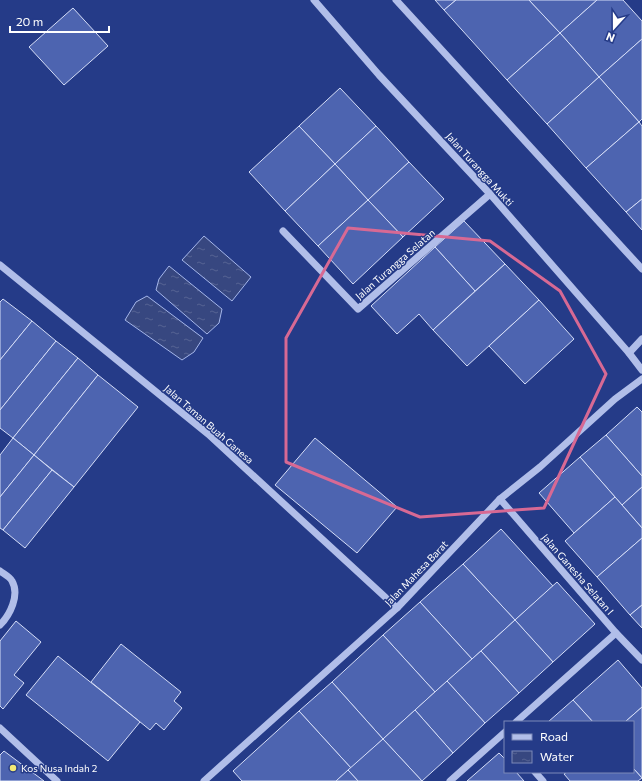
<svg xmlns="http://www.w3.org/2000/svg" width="642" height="781" font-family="Commissioner,sans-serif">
<defs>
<pattern id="water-ripples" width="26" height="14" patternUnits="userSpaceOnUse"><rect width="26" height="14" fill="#374780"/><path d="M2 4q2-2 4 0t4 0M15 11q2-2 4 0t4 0" fill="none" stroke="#556393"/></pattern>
</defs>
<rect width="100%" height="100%" fill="#253b88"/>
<g fill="url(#water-ripples)" stroke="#a5b6ea">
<path d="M204,236L251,277L232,301L182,260Z"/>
<path d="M169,266L222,309L219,323L207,334L156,290L159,279Z"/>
<path d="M147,296L203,338L194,352L182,360L125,320L136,302Z"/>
</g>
<g fill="#4d64b0" stroke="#d5ddf7">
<path d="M435,0H456L444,10Z"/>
<path d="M456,0H529L560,33L507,80L444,10Z"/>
<path d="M529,0H597L560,33Z"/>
<path d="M597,0H623L642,21V39L599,77L560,33Z"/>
<path d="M73,8L108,46L64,85L29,47Z"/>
<path d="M560,33L599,77L547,124L507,80Z"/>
<path d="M642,39V119L639,122L599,77Z"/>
<path d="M599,77L639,122L586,168L547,124Z"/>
<path d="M340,88L376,126L335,164L299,126Z"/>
<path d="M639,122L642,126V199L626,212L586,168Z"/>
<path d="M299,126L335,164L285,211L249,172Z"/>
<path d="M376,126L409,162L368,200L335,164Z"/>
<path d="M409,162L444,199L403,237L368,200Z"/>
<path d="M335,164L368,200L318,246L285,211Z"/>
<path d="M642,199V230L626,212Z"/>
<path d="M368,200L403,237L353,284L318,246Z"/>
<path d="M464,221L505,264L475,291L435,247Z"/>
<path d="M435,247L475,291L433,330L419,314L397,334L371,306Z"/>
<path d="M505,264L539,300L467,366L433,330Z"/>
<path d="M3,299L32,321L0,360V302Z"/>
<path d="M539,300L574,339L525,384L489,346Z"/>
<path d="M32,321L56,341L0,410V360Z"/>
<path d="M56,341L78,358L13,438L0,428V410Z"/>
<path d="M78,358L98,375L34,455L13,438Z"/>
<path d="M98,375L138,407L74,487L34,455Z"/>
<path d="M637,407L642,412V476L606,435Z"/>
<path d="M606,435L642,476V487L622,505L580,457Z"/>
<path d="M13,438L34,455L0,497V455Z"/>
<path d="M315,438L397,507L357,553L275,485Z"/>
<path d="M34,455L52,470L3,530L0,528V497Z"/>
<path d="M580,457L615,497L574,533L539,493Z"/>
<path d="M52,470L74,487L25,548L3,530Z"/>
<path d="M642,487V528L622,505Z"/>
<path d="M615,497L642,528V538L597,577L565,541Z"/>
<path d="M501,529L553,586L515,620L463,564Z"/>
<path d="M642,538V605L630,615L597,577Z"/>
<path d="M463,564L515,620L472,659L420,602Z"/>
<path d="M557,582L595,624L553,662L515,620Z"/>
<path d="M420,602L472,659L435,692L383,635Z"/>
<path d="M642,605V628L630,615Z"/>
<path d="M515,620L553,662L519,693L481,651Z"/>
<path d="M16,621L41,642L14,675L24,683L3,709L0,706V641Z"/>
<path d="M383,635L435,692L383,739L332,682Z"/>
<path d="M121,644L181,692L174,701L182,708L164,730L156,723L150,730L91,682Z"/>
<path d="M481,651L519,693L485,723L447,681Z"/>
<path d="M58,656L140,722L108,761L26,695Z"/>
<path d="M618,660L642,688V707L625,722H593L573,700Z"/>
<path d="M447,681L485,723L453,753L415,710Z"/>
<path d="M332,682L383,739L351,768L299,711Z"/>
<path d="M573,700L593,722H548Z"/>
<path d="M642,707V778L633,768V722H625Z"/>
<path d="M415,710L453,753L422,781L383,739Z"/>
<path d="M299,711L351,768L336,781H242L233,771Z"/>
<path d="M383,739L422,781H358L348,770Z"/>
<path d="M4,751L44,781H0V755Z"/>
<path d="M499,753L505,759V772H516L524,781H467Z"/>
<path d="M633,768L642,778L638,781H570L564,774L567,772H633Z"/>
<path d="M348,770L358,781H336Z"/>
</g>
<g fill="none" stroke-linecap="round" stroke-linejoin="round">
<g stroke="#b1bee9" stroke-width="7">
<path d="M314,0L379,75L490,194L629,353L642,370"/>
<path d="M396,0L642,269"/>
<path d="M283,231L358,309L490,194"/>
<path d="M0,265L208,434L397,608"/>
<path d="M629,353L642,339"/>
<path d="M500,499L616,633L642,660"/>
<path d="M0,571C4,574 10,577 12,581C20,595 10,615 0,625"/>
<path d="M516,722L616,633"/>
<path d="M0,728L57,781"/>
<path d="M535,772L543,781"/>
<path d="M204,781L397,608L500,499L540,467L615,399L642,379"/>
<path d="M450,781L505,732"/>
</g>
</g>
<path fill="none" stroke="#d76994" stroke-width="3" stroke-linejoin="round" d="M348,228L490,241L560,291L606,374L544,508L420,517L286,462V338Z"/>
<circle fill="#f3e975" stroke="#253b88" stroke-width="1.5" cx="13" cy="768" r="4"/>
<g text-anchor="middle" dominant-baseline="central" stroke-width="3" stroke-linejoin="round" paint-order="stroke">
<g font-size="10" fill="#fff" stroke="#253b88">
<text transform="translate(480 169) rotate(48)">Jalan Turangga Mukti</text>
<text transform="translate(395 264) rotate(-41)">Jalan Turangga Selatan</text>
<text transform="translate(209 424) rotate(41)">Jalan Taman Buah Ganesa</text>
<text transform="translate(416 573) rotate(-46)">Jalan Mahesa Barat</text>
<text transform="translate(578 574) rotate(49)">Jalan Ganesha Selatan I</text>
</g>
<g font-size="10" fill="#fff" stroke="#253b88" text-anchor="start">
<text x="21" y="768">Kos Nusa Indah 2</text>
</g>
</g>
<rect x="504" y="721" width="130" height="52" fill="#253b88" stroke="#7c89b8"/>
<rect x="512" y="734" width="20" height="6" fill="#b1bee9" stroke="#7c89b8"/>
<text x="540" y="741" font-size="12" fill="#ffffff">Road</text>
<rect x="512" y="751" width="20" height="12" fill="url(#water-ripples)" stroke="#7c89b8"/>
<text x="540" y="761" font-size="12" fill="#ffffff">Water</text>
<g transform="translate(614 28) rotate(201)" stroke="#253b88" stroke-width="3" paint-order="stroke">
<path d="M0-3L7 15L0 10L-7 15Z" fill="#ffffff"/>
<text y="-6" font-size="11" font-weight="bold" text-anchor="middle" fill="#ffffff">N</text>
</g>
<path d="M10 26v6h99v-6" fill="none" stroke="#ffffff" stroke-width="2"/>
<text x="16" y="26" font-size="12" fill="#ffffff" stroke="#253b88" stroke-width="3" paint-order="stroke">20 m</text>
</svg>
